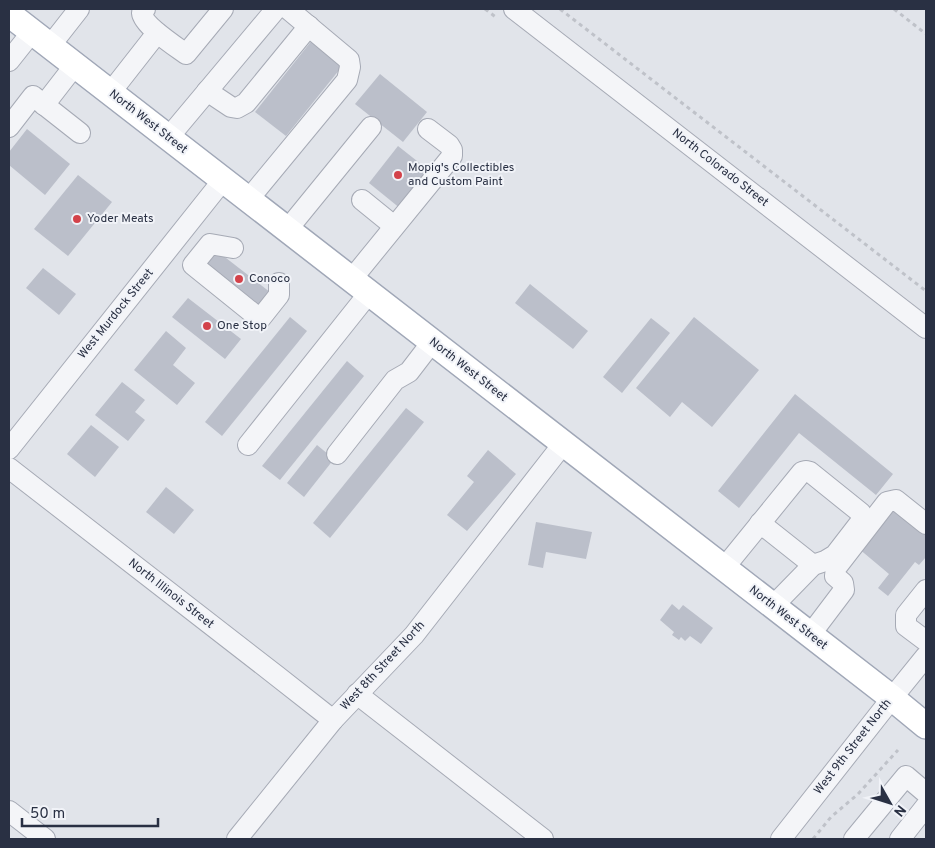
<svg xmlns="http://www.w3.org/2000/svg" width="935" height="848" font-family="Overpass,sans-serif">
<rect width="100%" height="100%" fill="#e1e4ea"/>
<g fill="#bbbfca">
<path d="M313,39L344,64L286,136L255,112Z"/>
<path d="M380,74L427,112L403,142L355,104Z"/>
<path d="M27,129L70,164L45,195L9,165V152Z"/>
<path d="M398,146L431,172L401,209L369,183Z"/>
<path d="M78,175L112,202L68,256L34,229Z"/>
<path d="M208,244L279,299L269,312L198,257Z"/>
<path d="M43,268L76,294L59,315L26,288Z"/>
<path d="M530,284L588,331L573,349L515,303Z"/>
<path d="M188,298L241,339L225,359L172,317Z"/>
<path d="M290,317L307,331L222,436L205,422Z"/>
<path d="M694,317L759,370L712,427L682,402L670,417L636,388Z"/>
<path d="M651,318L670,333L622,393L603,377Z"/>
<path d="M166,331L186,348L173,365L195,383L177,405L134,370Z"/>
<path d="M347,361L364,376L280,480L262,466Z"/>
<path d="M122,382L145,400L135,412L145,420L128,441L95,415Z"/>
<path d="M795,394L893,474L876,495L799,433L739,508L718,491Z"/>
<path d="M406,408L424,422L330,538L313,523Z"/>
<path d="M91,425L119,447L95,477L67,454Z"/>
<path d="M317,445L334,459L304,497L287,483Z"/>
<path d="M488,450L516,474L467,531L447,515L474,482L467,476Z"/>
<path d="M166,487L194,510L174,534L146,512Z"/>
<path d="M894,504L926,530V557L919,565L915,562L888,596L878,588L889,574L858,548Z"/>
<path d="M536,522L592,532L586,559L546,552L543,568L528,565Z"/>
<path d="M672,604L679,610L683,605L713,628L701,644L690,636L685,641L681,637L679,640L672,635L674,632L660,620Z"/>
</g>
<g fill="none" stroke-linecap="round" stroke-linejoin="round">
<g stroke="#a6aab5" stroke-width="22">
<g id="minor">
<path d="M145,9L142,13C143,25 175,46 186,54L223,9"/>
<path d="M514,9L926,328"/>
<path d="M50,46L79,9"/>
<path d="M9,61L32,32"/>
<path d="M207,91L231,107L237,108L246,103L309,26"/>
<path d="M110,93L157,33"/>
<path d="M44,105L75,65"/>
<path d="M9,127L33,96L80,133"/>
<path d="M168,138L276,9"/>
<path d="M248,200L347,80L350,67L349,60L288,9"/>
<path d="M362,200L394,226"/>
<path d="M287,230L371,127"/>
<path d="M233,248L210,244L193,265L260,319L279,295V283"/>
<path d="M351,280L452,156V150L449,145L428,129"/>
<path d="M248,445L369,293"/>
<path d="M9,449L223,180"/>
<path d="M337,454L395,380L409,372L432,342"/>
<path d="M9,468L277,676L333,720"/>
<path d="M760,523L813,565"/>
<path d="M724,568L802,472L806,471L810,472L861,513L862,520L835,555L825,561L813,565L773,606"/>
<path d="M926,590L906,615V626L926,641"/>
<path d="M810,635L844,590L843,583L835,576L836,568L887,502L896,500L926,524"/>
<path d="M357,694L543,839"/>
<path d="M9,811L45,839"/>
<path d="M237,839L333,720L414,635L563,444"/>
<path d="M781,839L892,698L926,656"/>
<path d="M854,839L906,776L926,793"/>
<path d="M900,839L926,806"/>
</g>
</g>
<g stroke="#a0a7b7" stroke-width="28">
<path id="major" d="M9,14L892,698L926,726"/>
</g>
<g stroke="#bfc2c9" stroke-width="3" stroke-dasharray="4 4" stroke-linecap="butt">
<path d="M485,9L497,18"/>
<path d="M560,9L926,291"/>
<path d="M894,9L926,34"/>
<path d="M813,839L831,817L858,794L898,750"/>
</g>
<use href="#minor" stroke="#f4f5f8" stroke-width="20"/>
<use href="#major" stroke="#fff" stroke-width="25"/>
</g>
<g fill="#d3424a" stroke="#f1f3f8" stroke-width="2">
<circle cx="398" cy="175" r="5"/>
<circle cx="77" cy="219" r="5"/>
<circle cx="239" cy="279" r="5"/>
<circle cx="207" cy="326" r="5"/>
</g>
<g text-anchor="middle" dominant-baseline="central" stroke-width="4" stroke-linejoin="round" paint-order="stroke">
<g font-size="12" fill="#293043" stroke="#f1f3f8">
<text transform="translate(148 122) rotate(38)">North West Street</text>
<text transform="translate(720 168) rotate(38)">North Colorado Street</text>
<text transform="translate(116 314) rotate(-51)">West Murdock Street</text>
<text transform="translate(468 370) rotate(38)">North West Street</text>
<text transform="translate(171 594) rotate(38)">North Illinois Street</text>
<text transform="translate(788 618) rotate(38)">North West Street</text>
<text transform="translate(383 666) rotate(-47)">West 8th Street North</text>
<text transform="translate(853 747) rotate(-52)">West 9th Street North</text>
</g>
<g font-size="12" fill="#293043" stroke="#f1f3f8" text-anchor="start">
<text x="408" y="168">Mopig's Collectibles<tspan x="408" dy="14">and Custom Paint</tspan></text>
<text x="87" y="219">Yoder Meats</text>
<text x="249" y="279">Conoco</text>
<text x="217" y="326">One Stop</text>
</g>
</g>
<rect width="935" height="848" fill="none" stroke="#293043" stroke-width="20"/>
<g transform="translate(890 803) rotate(129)" stroke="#f1f3f8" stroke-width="4" paint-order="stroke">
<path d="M0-4L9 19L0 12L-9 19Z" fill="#293043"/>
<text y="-8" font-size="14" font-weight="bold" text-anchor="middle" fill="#293043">N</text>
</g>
<path d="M22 818v8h136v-8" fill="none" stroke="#293043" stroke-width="2.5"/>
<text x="30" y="818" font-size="15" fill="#293043" stroke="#f1f3f8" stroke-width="4" paint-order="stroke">50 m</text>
</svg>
